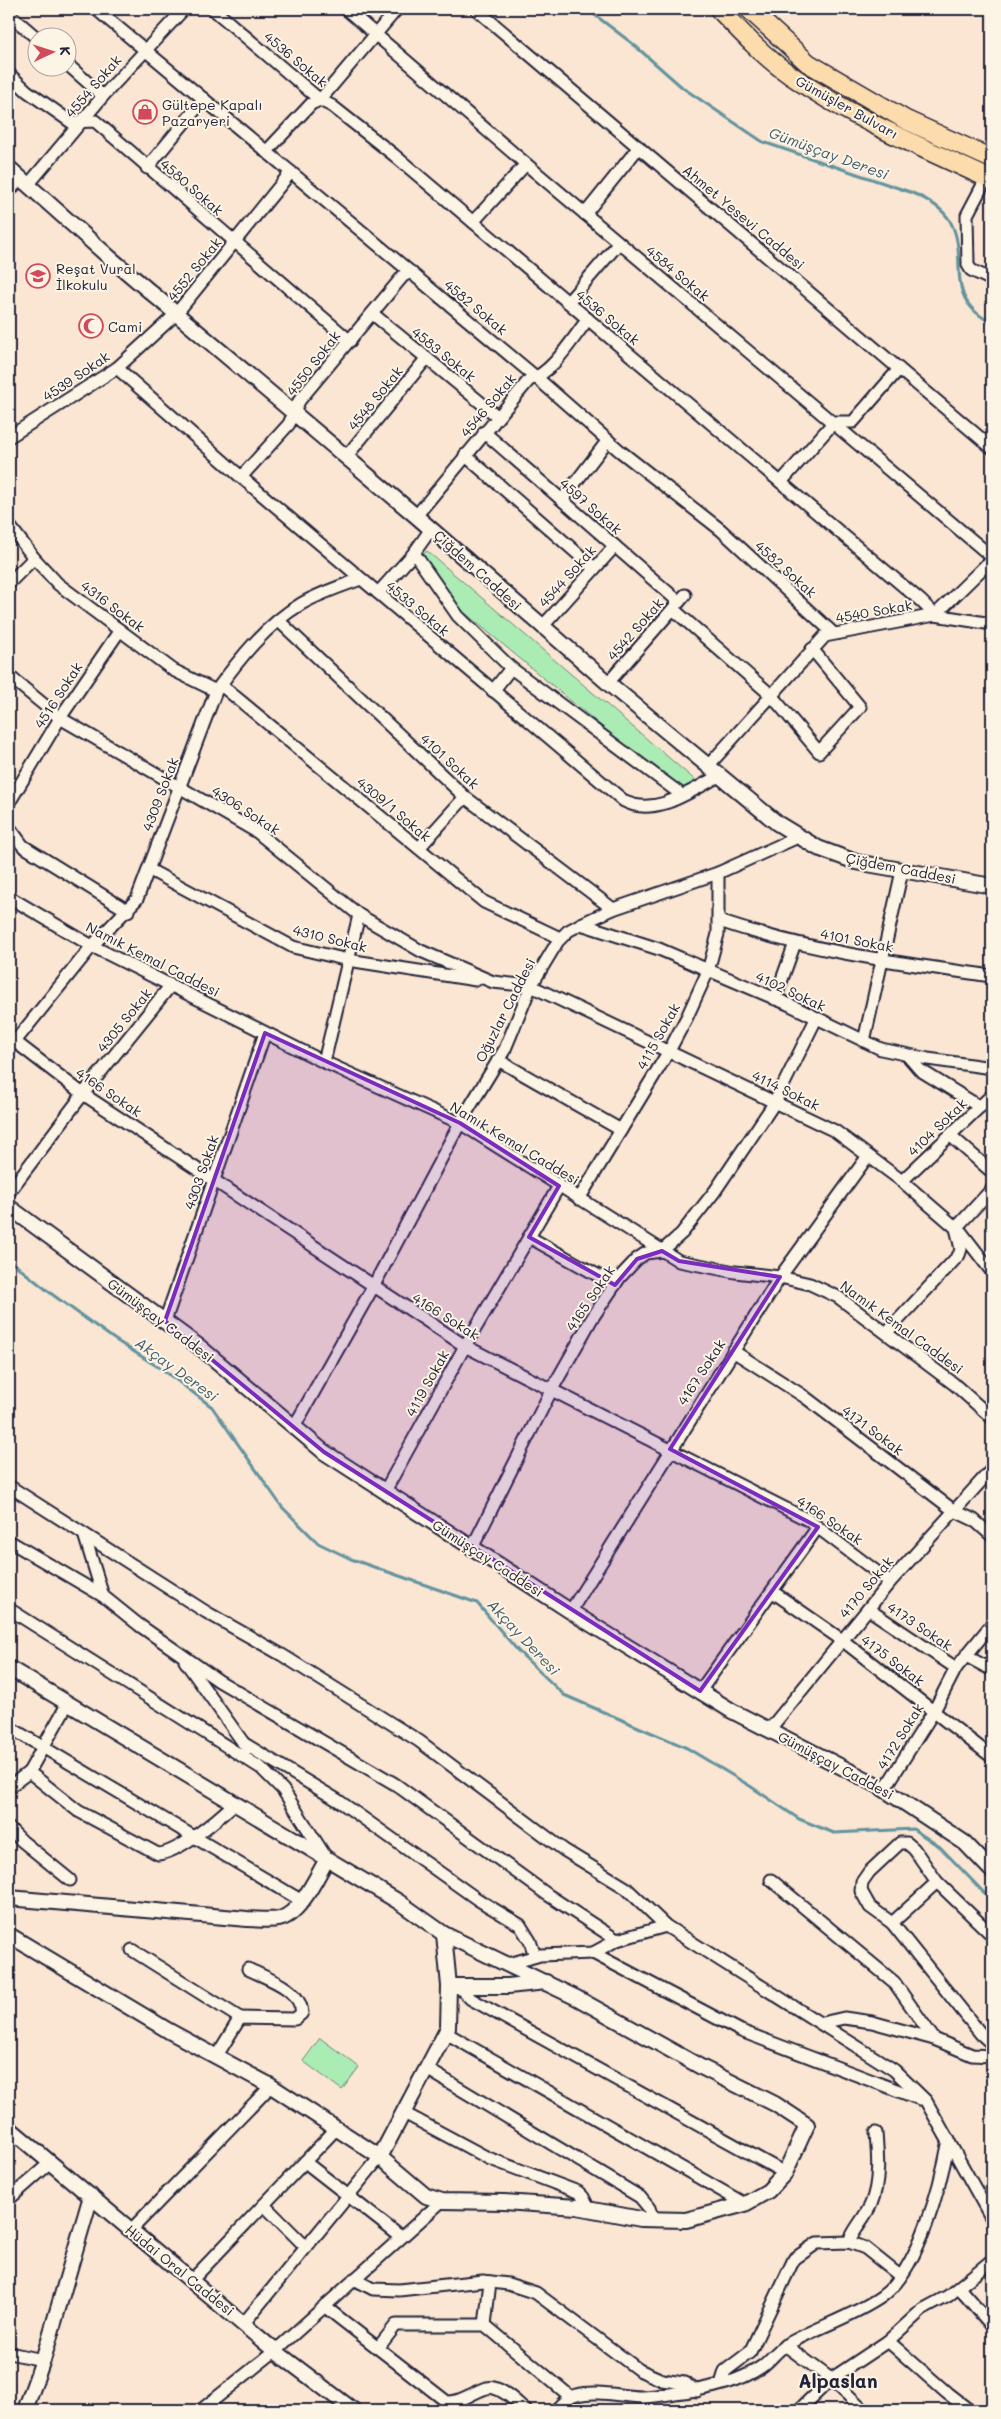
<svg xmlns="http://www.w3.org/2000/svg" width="1001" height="2419" font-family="Mali,sans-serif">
<rect width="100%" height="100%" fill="#fae6d2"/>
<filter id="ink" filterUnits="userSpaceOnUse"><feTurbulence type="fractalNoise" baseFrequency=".02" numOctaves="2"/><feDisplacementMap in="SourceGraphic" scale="10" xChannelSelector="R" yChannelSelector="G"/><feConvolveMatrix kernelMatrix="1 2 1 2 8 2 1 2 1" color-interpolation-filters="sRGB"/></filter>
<g filter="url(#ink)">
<g fill="#abecb5" stroke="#668778">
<path d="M427,551L696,781L687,789L676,788L436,589L414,564Z"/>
<path d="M320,2038L359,2067L342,2090L303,2061Z"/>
</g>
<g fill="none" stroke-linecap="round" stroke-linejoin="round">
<g stroke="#62939f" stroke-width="3">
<path d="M587,9L633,44L683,88L763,142L910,192C925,198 941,206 950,221C971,259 940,296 992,323"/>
<path d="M9,1260L53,1295L114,1339L166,1372L212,1407L282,1507L318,1543L351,1559L477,1603L518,1651L564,1695L687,1748L750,1786L799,1819L834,1833L913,1829L940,1847L992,1901"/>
</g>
<g stroke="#22223b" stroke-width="15">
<g id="minor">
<path d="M96,9L537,378L620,451L721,530L833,633"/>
<path d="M213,9L320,100L332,106L394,155L921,601L935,615L992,624"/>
<path d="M346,9L526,164L992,557"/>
<path d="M476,9L992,448"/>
<path d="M9,14L38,39"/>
<path d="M68,65L103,96"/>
<path d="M9,74L27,91L71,122L95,121L350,341"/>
<path d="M266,152L311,104L320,100L397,9"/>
<path d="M147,168L204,99"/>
<path d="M987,177L967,215L968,265L971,270L992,280"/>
<path d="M28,185L103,96L184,9"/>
<path d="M9,192L20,178"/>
<path d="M585,214L639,147"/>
<path d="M473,222L526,164"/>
<path d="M568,302L619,243"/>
<path d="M373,314L497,416"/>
<path d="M117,368L241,477L624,801C655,818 692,790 719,776"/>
<path d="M484,432L679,602"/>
<path d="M9,437L117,368L176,314L291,172"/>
<path d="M465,455L594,568"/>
<path d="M346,457L426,359"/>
<path d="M241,477L289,424L299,401L403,276L411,272"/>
<path d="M781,482L834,422H853L899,369"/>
<path d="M562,500L608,440"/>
<path d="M416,516L529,380C552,374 573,338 588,319"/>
<path d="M9,525L34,558L58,584L173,670L216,691"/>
<path d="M414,553L458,616L511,668L682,795"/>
<path d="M9,583L34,558"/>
<path d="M378,593L414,553L431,529"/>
<path d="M673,609L771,695L819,752L860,707L812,649"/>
<path d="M279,621L465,797L613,909"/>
<path d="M542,627L615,546"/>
<path d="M9,676L60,718L257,832L359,915L324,1062"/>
<path d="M608,683L685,595"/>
<path d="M221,685L484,902L560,938"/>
<path d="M493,691L511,668"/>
<path d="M708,766L825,636L935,615L986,565L992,563"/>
<path d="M9,803L60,718L120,630"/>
<path d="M9,827L23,846L128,911"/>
<path d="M419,848L465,797"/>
<path d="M148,869L293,947L348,960L476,980"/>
<path d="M9,897L92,946L324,1062L460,1123L679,1261L735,1272L780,1277L810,1284L838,1297L954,1384L992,1418"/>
<path d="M359,915L421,951L493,982L531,986L835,1131L902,1181L962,1233L992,1272"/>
<path d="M719,921C808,951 900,963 992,976"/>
<path d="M581,924L659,949L788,1004L881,1049L928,1059L992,1068"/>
<path d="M775,999L795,943"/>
<path d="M9,1037L83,1094L465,1346L808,1520L890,1582"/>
<path d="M864,1041L902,871"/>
<path d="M9,1049L92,946L137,899L216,691C239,659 267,624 301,604C320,593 341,586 361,579"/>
<path d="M907,1055L920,1070L980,1107"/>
<path d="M498,1060L621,1130"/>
<path d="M951,1136L992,1172"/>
<path d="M902,1181L992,1095"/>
<path d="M9,1192L83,1094L171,985"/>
<path d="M579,1199L669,1051L687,1017L708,971L718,934V873"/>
<path d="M529,1237L615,1285"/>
<path d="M165,1321L265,1033"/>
<path d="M887,1332L959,1255L961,1249L956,1228L992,1189"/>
<path d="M733,1351L805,1397L953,1510L974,1520L992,1536"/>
<path d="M294,1427L373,1287L460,1123L505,1049L531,986L558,941L568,931L581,924L613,909L718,873L798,837"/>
<path d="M9,1486L206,1612L282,1655L419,1741L564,1850L626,1888L666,1926L894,2070L926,2101L992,2219"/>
<path d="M385,1491L465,1346L559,1186"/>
<path d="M84,1534L103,1596"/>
<path d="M9,1541L103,1596L139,1625L219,1681L395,1784L548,1895L617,1940"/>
<path d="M472,1548L551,1391L591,1320L620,1277L637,1259L646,1253L662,1251L682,1233L715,1191L775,1102L816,1019"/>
<path d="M773,1592L842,1640L992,1757"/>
<path d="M9,1609L261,1768L283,1790L327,1859"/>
<path d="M868,1609L956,1668"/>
<path d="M570,1612L780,1277L868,1156"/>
<path d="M966,1656L992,1670"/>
<path d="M185,1661L247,1748"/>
<path d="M700,1691L818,1527"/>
<path d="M9,1727L302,1901"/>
<path d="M769,1730L890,1582L992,1469"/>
<path d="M243,1743L339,1801L477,1899L520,1925L530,1941L535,1956"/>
<path d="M29,1772L78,1811L158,1854C179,1853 219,1818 235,1803"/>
<path d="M9,1787L29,1772L68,1703"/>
<path d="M884,1790L934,1711L956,1668L992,1624"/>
<path d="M9,1828L22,1841L70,1880"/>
<path d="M771,1880L894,1982L934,2039"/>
<path d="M892,1923L937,1882"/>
<path d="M992,1935L937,1882L914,1849L907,1843H900L869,1872L862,1882L861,1891L870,1907L892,1923L981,2034L992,2044"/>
<path d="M132,1950L240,2018"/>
<path d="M593,1953L741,2031L920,2099"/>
<path d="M509,1964L540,1955L593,1953L617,1940L666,1926"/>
<path d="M458,1986L471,1999L785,2173"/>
<path d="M822,2023L844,2018L872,2022L934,2039L972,2055L992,2056"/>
<path d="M446,2033L745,2204"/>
<path d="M216,2057L240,2018L295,2019L302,2013C300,1988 268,1979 248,1969"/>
<path d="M427,2069L640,2197L649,2208L653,2219"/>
<path d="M404,2113L488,2158L578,2192L583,2197L589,2209"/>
<path d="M305,2162L401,2237"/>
<path d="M9,2199L51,2162"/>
<path d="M264,2205L306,2247"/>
<path d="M131,2230L271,2086"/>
<path d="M849,2242C854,2228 865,2218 871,2204C880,2182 878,2157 876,2133"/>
<path d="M354,2279L373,2289L399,2290L483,2281L508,2284L536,2293L639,2370L662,2380L684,2383L697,2391"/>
<path d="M191,2281L336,2129"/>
<path d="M959,2288L992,2326"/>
<path d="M324,2306L447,2402C464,2404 481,2384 494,2388C506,2391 517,2403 526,2410"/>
<path d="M244,2323L380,2157"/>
<path d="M485,2325L490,2282"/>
<path d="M888,2341L947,2393L969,2410"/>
<path d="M785,2345L831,2379L864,2410"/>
<path d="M378,2348L396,2325H485L571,2397"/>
<path d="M9,2353L43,2360"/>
<path d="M721,2384L725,2371L750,2352L794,2259L817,2243L849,2242L865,2248L900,2276"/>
<path d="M201,2410L275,2351L442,2201"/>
<path d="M556,2410C562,2404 567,2397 577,2395C596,2390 620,2396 641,2397C652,2397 664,2395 675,2393C702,2390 738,2383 761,2367C770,2361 777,2350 786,2345C817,2327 852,2317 881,2297C919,2271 941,2183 949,2140"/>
<path d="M799,2410L831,2379L888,2341L922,2310L948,2296L992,2260"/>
</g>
</g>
<g stroke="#22223b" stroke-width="18">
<g id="tertiary">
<path d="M9,168L109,257L416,516L608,683L777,823L818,848L856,862L992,886"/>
<path d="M9,1207L201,1348L324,1452L581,1618L732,1711L879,1786L965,1843L992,1871"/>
<path d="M9,1668L399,1902L444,1934L577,1998L701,2067L775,2104L807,2125L785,2173L768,2191L745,2204L686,2220L641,2219L577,2207L504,2202L442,2201L426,2196L380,2157L271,2086L169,2031L9,1935"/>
<path d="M9,1898L247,1919C257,1919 269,1921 279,1919C300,1915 317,1876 327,1859"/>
<path d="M449,1986H508L546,1982"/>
<path d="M9,2128L275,2351L353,2410"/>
<path d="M380,2157L448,2028L449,1986L444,1934"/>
<path d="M25,2410L43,2360L91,2196"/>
</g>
</g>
<g stroke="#22223b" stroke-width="21">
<g id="primary">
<path d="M719,9C740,31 763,56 789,74C851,118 923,148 992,180"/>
<path d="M749,9L808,63L906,120L992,159"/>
</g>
</g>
<use href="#minor" stroke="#fcf5e5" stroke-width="11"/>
<use href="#tertiary" stroke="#fcf5e5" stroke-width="14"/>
<use href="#primary" stroke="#fcdcac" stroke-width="18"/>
</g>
</g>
<path fill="#7b2cbf" fill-opacity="0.2" stroke="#7b2cbf" stroke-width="4" stroke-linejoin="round" d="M265,1033L460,1123L559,1186L529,1237L615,1285L637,1259L662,1251L679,1261L780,1277L670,1449L818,1527L700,1691L324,1452L165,1321Z"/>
<defs>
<g id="shop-ring" transform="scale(1.25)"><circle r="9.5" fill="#fcf5e5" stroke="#d1495b" stroke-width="1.5"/><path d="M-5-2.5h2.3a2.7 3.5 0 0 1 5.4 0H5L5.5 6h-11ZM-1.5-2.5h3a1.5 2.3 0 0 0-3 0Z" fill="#d1495b"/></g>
<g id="school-ring" transform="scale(1.25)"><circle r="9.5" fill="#fcf5e5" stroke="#d1495b" stroke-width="1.5"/><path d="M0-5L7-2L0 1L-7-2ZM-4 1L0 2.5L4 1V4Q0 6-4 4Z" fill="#d1495b"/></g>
<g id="mosque-ring" transform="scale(1.25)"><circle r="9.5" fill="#fcf5e5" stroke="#d1495b" stroke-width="1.5"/><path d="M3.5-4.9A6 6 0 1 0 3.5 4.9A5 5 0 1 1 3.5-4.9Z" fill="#d1495b"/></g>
</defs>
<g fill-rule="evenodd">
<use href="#shop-ring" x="145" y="112"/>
<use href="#school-ring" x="38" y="276"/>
<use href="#mosque-ring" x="91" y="326"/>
</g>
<g text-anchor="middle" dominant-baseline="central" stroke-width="4" stroke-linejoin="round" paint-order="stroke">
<g font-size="14" fill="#22223b" stroke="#fcf5e5">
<text transform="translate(296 59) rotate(40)">4536 Sokak</text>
<text transform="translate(93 86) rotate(-49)">4554 Sokak</text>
<text transform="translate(847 107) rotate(29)">Gümüşler Bulvarı</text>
<text transform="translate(192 187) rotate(41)">4580 Sokak</text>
<text transform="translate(744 217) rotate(40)">Ahmet Yesevi Caddesi</text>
<text transform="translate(194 269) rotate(-51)">4552 Sokak</text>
<text transform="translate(678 273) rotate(40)">4584 Sokak</text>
<text transform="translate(476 307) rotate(40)">4582 Sokak</text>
<text transform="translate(608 317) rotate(40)">4536 Sokak</text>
<text transform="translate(444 354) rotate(39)">4583 Sokak</text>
<text transform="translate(313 363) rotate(-52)">4550 Sokak</text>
<text transform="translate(76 376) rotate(-34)">4539 Sokak</text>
<text transform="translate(375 398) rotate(-51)">4548 Sokak</text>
<text transform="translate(488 405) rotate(-50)">4546 Sokak</text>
<text transform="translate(591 506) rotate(41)">4597 Sokak</text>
<text transform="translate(786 569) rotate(42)">4582 Sokak</text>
<text transform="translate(478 570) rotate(42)">Çiğdem Caddesi</text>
<text transform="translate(567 576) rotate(-48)">4544 Sokak</text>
<text transform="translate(113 606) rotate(37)">4316 Sokak</text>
<text transform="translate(418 608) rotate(40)">4533 Sokak</text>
<text transform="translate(874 611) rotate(-10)">4540 Sokak</text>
<text transform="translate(635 629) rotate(-49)">4542 Sokak</text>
<text transform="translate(58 695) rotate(-57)">4516 Sokak</text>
<text transform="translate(450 761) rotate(43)">4101 Sokak</text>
<text transform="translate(160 794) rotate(-69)">4309 Sokak</text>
<text transform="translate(394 809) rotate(40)">4309/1 Sokak</text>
<text transform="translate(246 810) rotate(33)">4306 Sokak</text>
<text transform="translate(901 868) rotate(11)">Çiğdem Caddesi</text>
<text transform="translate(330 938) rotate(14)">4310 Sokak</text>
<text transform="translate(857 940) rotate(11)">4101 Sokak</text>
<text transform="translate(153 959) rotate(27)">Namık Kemal Caddesi</text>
<text transform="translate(791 991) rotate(25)">4102 Sokak</text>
<text transform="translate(505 1010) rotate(-63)">Oğuzlar Caddesi</text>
<text transform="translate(124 1020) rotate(-51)">4305 Sokak</text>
<text transform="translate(658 1036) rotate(-61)">4115 Sokak</text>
<text transform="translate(786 1090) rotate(26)">4114 Sokak</text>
<text transform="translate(109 1092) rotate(34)">4166 Sokak</text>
<text transform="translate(937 1127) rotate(-44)">4104 Sokak</text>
<text transform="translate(515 1143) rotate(31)">Namık Kemal Caddesi</text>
<text transform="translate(201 1172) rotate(-71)">4303 Sokak</text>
<text transform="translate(590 1298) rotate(-56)">4165 Sokak</text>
<text transform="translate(446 1316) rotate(32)">4166 Sokak</text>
<text transform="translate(161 1320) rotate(37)">Gümüşçay Caddesi</text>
<text transform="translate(902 1327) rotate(36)">Namık Kemal Caddesi</text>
<text transform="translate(701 1372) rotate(-57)">4167 Sokak</text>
<text transform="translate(427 1383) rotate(-61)">4119 Sokak</text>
<text transform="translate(873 1430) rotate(37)">4171 Sokak</text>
<text transform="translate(830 1520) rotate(34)">4166 Sokak</text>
<text transform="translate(488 1558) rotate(33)">Gümüşçay Caddesi</text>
<text transform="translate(866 1587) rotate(-50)">4170 Sokak</text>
<text transform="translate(920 1626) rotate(34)">4173 Sokak</text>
<text transform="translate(893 1660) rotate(37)">4175 Sokak</text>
<text transform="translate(900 1736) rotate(-58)">4172 Sokak</text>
<text transform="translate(836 1765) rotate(28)">Gümüşçay Caddesi</text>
<text transform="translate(180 2270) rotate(39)">Hüdai Oral Caddesi</text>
</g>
<g font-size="14" fill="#22223b" stroke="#fcf5e5" text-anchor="start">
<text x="162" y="104">Gültepe Kapalı<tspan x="162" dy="16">Pazaryeri</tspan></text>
<text x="56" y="268">Reşat Vural<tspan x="56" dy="16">İlkokulu</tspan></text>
<text x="108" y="326">Cami</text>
</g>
<g font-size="15" font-style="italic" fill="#425a6d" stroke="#fcf5e5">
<text transform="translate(829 153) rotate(20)">Gümüşçay Deresi</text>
<text transform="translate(177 1369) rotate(36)">Akçay Deresi</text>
<text transform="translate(524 1637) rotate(47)">Akçay Deresi</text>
</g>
<g font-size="19" font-weight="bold" fill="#22223b" stroke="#fcf5e5">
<text x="838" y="2380">Alpaslan</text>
</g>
</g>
<rect width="1001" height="2419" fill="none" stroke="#fcf5e5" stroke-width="30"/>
<rect x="15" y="15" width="971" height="2389" fill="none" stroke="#22223b" stroke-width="2" filter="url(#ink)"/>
<g transform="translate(52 52) rotate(86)"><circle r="24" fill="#fcf5e5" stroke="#a5a1a1"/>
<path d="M0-4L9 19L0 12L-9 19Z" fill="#d1495b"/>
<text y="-8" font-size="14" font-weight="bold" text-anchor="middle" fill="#22223b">K</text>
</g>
</svg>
